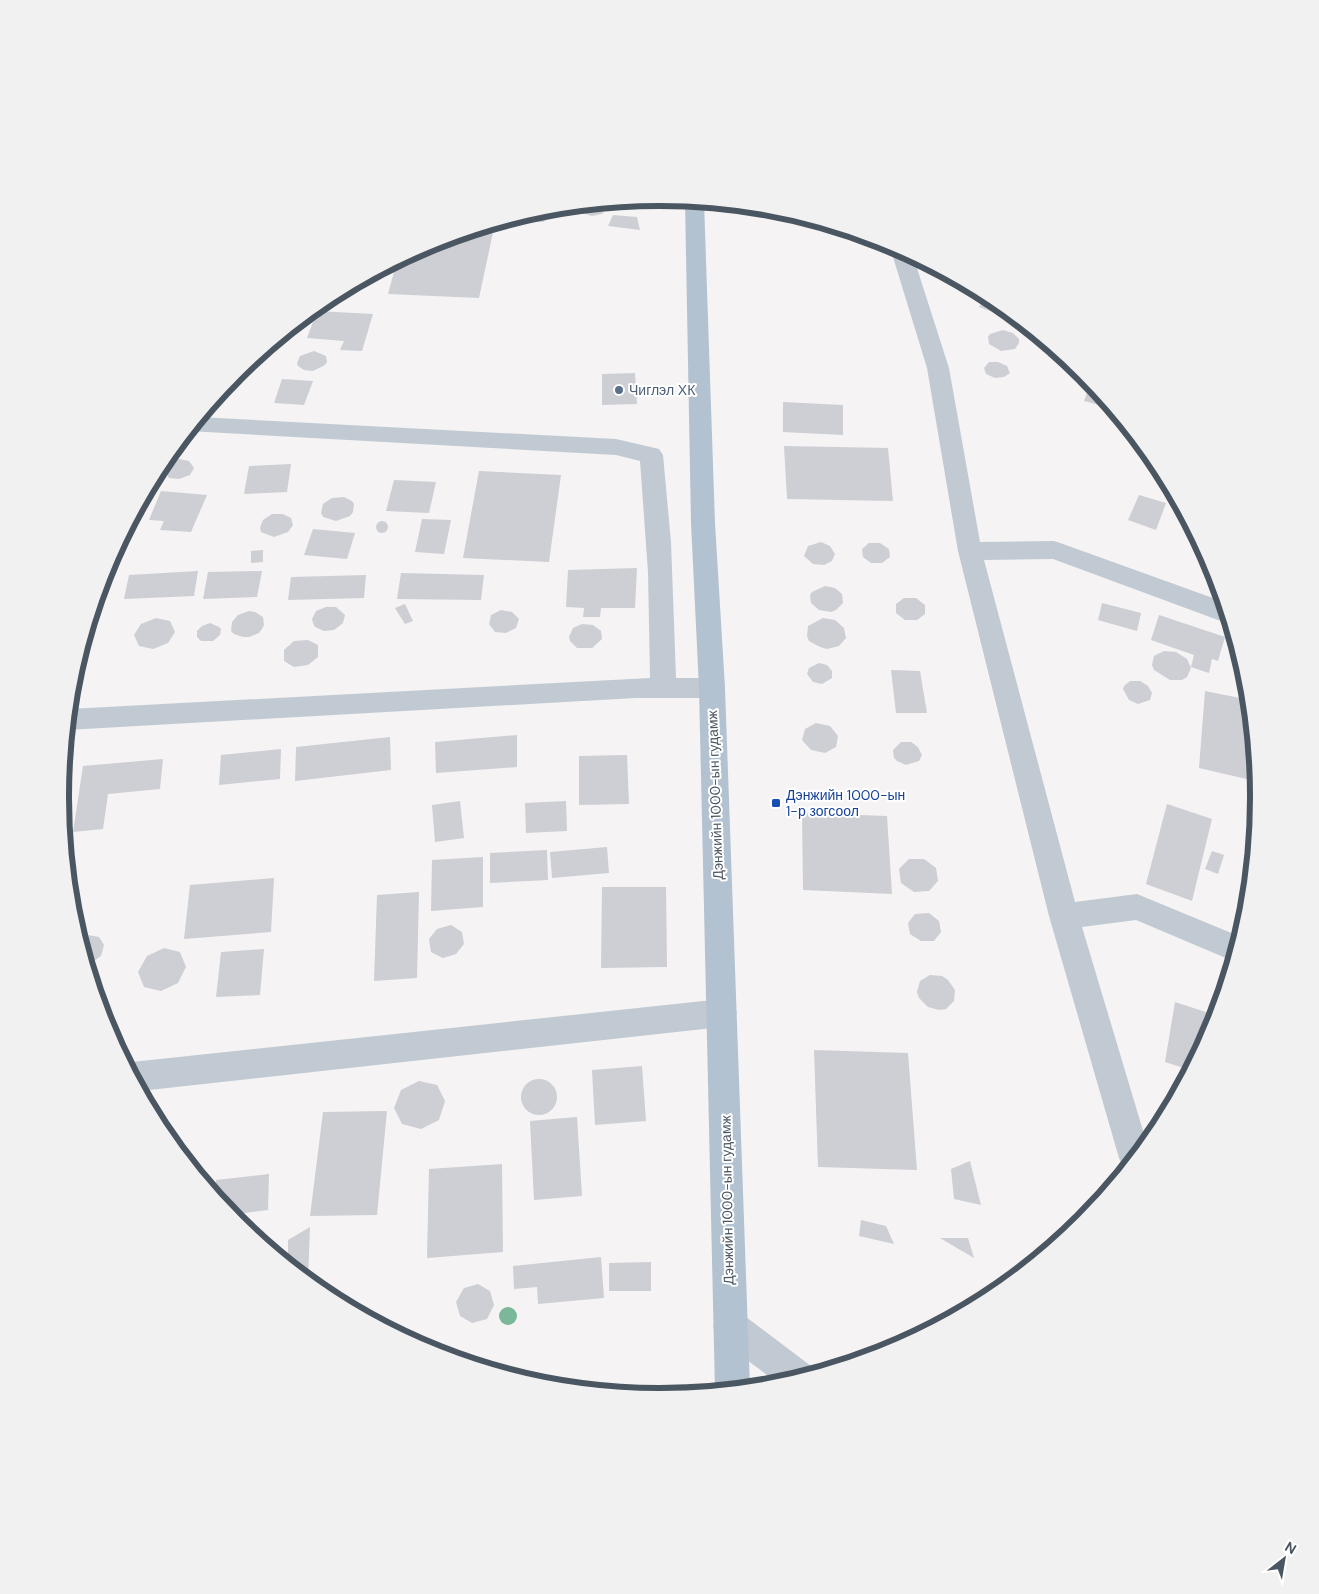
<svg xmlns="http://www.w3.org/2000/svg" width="1319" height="1594" font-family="'DM Sans',sans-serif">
<rect width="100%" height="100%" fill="#f5f3f3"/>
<g fill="#cdcfd5">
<path d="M604,203L607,207L602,214L592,216L582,213L579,207Z"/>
<path d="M552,208L553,214L552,217L543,222H526L519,216Z"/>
<path d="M769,208L777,209L797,215L782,221Z"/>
<path d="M613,215L637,217L640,230L608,226Z"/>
<path d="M495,223L479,298L388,294L397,261L430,243Z"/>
<path d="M987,295L993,299L1019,321L979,307Z"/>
<path d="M317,311L373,314L362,351L340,350L344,341L307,338Z"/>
<path d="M1003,330L1013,333L1019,339V343L1015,349L1001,351L989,344L988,337L990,334Z"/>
<path d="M314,351L326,356L327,362L325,365L313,371L304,370L298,366L297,363L300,356Z"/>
<path d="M989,362H998L1007,366L1010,373L1004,377L995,378L986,374L984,368Z"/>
<path d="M635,373L637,404L602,405V374Z"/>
<path d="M282,379L313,381L304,405L274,403Z"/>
<path d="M1091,382L1111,407V408L1084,401Z"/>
<path d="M783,402L843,405V435L783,432Z"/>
<path d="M784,446L888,448L893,501L787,499Z"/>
<path d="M179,459L189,461L194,468L190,475L179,479L169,478L165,471L168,464Z"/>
<path d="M291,464L287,492L244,494L249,466Z"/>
<path d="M479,471L561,475L549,562L463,558Z"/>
<path d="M394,480L436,482L429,513L386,511Z"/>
<path d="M161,491L207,495L191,532L160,530L164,521L149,520Z"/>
<path d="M1139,495L1166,503L1156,530L1128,520Z"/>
<path d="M344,497L352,501L354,504L353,512L350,516L336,521L323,517L321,513L323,504L332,498Z"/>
<path d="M272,514H283L291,518L293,525L288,532L274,537L261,532L260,528L263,520Z"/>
<path d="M422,519L451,520L444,554L415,552Z"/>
<circle cx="382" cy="527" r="6"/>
<path d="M313,529L355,533L347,559L304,555Z"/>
<path d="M821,542L830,546L835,554L832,561L824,565L813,564L804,556L808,546Z"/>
<path d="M869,543H880L889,549L890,557L882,563H871L863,557L862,549Z"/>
<path d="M263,550V562L251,563V551Z"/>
<path d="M637,568L635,608H601L600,617H583L584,608L566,607L568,570Z"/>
<path d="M198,571L194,596L124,599L129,575Z"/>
<path d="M262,571L257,597L203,599L208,572Z"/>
<path d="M401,573L484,575L481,600L397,599Z"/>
<path d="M104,575H110L103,600H96Z"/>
<path d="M366,575L364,598L288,600L291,577Z"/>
<path d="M825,586L835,588L842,594L843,603L836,610L831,612L819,610L811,603L810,595L812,592Z"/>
<path d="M904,598H916L925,605V614L917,620H905L896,613V604Z"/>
<path d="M1102,603L1141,613L1137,631L1098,620Z"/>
<path d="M405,604L413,621L405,624L395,608Z"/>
<path d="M326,607H336L345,615L343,623L334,630L324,631L315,627L313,623L312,619L316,611Z"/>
<path d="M501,610L512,612L519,619L516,628L506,633L495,632L489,624L491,615Z"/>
<path d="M249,611L255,612L263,617L264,625L262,629L259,633L249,637H243L234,634L231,631L232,622L238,615Z"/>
<path d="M1159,615L1225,637L1218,661L1212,659L1209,673L1191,667L1194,655L1151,640Z"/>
<path d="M156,618L170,621L175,632L168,643L153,649L139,646L134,635L141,624Z"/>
<path d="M823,618L835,620L844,628L846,638L839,646L827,649L820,647L809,641L807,636L808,626Z"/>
<path d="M210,623L219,627L221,629L220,635L213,641H201L197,637V631L202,626Z"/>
<path d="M582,624L593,625L601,631L602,639L592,648H577L570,641L569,637L573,628Z"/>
<path d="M308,640L318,645V657L308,665L294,667L284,661V650L294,641Z"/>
<path d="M1164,651L1176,652L1187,659L1191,668L1187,677L1182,680H1170L1154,670L1152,665L1154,656Z"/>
<path d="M819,663L827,665L832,671V678L822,684L813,682L807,674L809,668Z"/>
<path d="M891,670L920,671L927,713H896Z"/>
<path d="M1130,681H1140L1148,686L1152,693L1150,700L1138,704L1129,700L1123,689L1124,686Z"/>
<path d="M1205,691L1250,700L1256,765L1255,781L1199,768Z"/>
<path d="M816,723L830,726L838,736L836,747L825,753L811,750L802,740L805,729Z"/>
<path d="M517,735V767L436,773L435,742Z"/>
<path d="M390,737L391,770L295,781L296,747Z"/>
<path d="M901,742H911L918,747L922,755L919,761L906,765L897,761L894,758L893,750Z"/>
<path d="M281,749L280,779L219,785L221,755Z"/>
<path d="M627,755L629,804L579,805V756Z"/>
<path d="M163,759L160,789L108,794L103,829L73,832L83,766Z"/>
<path d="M1256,792L1259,793V797L1257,817L1249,813Z"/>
<path d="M460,801L464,838L435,842L432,805Z"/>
<path d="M566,801L567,831L526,833L525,803Z"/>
<path d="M1167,804L1212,819L1192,901L1146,884Z"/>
<path d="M802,813L887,816L892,894L803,890Z"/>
<path d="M607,847L609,873L552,878L550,852Z"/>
<path d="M547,850L548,880L490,883V853Z"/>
<path d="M1212,851L1224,855L1218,874L1205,869Z"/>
<path d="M483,857V907L431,911L432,860Z"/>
<path d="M909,859H924L936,868L938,881L929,891L914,892L901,883L899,869Z"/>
<path d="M274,878L271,932L184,939L190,885Z"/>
<path d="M602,887H666L667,967L601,968Z"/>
<path d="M419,892L417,978L374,981L377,895Z"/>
<path d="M929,913L939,921L941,932L934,941H921L910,934L908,923L915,914Z"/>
<path d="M451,925L462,932L464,944L456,954L443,958L431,952L429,939L437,929Z"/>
<path d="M88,935L99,937L104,945L101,956L87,966L79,938Z"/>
<path d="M164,948L180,952L186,967L178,983L161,991L144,987L138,972L147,956Z"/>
<path d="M264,949L260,995L216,997L221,952Z"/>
<path d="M1223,973L1229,976L1220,1003L1212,999Z"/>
<path d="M930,975L942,976L948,980L955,990L954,1001L946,1009L939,1010L928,1007L919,998L917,992L920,981Z"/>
<path d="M1175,1002L1212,1014L1209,1034L1190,1070L1165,1062Z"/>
<path d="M814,1050L908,1053L917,1170L818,1167Z"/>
<path d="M642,1066L646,1121L595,1125L592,1070Z"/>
<circle cx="539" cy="1097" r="18"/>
<path d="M419,1081L437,1085L445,1101L439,1120L421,1129L402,1124L394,1108L401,1090Z"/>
<path d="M387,1111L377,1215L310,1216L323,1112Z"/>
<path d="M577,1117L582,1196L534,1200L530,1121Z"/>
<path d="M970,1161L981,1205L954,1199L951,1169Z"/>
<path d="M502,1164L503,1252L427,1258L429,1169Z"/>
<path d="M269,1174L268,1210L230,1215L216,1197V1180Z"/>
<path d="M861,1220L886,1226L894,1244L859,1236Z"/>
<path d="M310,1227L308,1281L288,1264V1240Z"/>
<path d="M940,1238H968L974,1258Z"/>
<path d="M601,1257L604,1298L538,1304L537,1287L514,1289L513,1266Z"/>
<path d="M651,1262V1291H609V1263Z"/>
<path d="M478,1284L490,1291L494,1305L487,1319L472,1323L460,1316L456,1302L464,1288Z"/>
</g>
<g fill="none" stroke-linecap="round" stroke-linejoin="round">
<g fill="#c1cad2" fill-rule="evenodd">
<path d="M903,251L920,260L915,262L949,368L980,542L1054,541L1063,544L1224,602L1230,622L1218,620L1053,559L984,560L1075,902L1137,894L1241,937L1233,961L1136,920L1082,927L1147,1144L1125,1170L1119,1158L1049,916L958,551L927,368L893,257L896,252Z"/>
<path d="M199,417L616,439L659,449L663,455L671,542L676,678H712L721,681L725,688L721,695L712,698H636L67,730L69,709L650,678L648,572L640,461L616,455L188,431Z"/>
<path d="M722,999L733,1003L737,1013L733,1023L722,1027L140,1091L126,1064L132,1062Z"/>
<path d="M730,1309L742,1314L811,1366L815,1373L779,1384L718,1338L713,1326L718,1314Z"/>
</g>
<path fill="#b3c2d1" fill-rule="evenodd" d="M685,200L704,202L715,523L725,688L750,1388L715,1391L699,688L691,523Z"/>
</g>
<circle fill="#7bb799" cx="508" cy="1316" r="9"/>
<circle fill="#5c6f8a" stroke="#fff" stroke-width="2" cx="619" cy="390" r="5"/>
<rect fill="#1a4fb4" stroke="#fff" stroke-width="2" x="771" y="798" width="10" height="10" rx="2.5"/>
<g text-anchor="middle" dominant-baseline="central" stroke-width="4" stroke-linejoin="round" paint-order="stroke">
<g font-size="14" fill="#4e5e75" stroke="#fff" text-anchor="start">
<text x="629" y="390">Чиглэл ХК</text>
</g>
<g font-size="14" fill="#4a5661" stroke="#fff">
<text transform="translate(715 795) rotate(-92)">Дэнжийн 1000-ын гудамж</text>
<text transform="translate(727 1200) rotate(-91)">Дэнжийн 1000-ын гудамж</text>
</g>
<g font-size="14" fill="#164399" stroke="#fff" text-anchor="start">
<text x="786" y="795">Дэнжийн 1000-ын<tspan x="786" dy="16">1-р зогсоол</tspan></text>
</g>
</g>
<path d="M0 0H1319V1594H0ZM659 206H660A590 590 0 0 1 1250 796V798A590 590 0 0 1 660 1388H659A590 590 0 0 1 69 798V796A590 590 0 0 1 659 206Z" fill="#f1f1f2" fill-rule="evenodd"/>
<path fill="none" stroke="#4a5661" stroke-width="6" d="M659 206H660A590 590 0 0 1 1250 796V798A590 590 0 0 1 660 1388H659A590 590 0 0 1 69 798V796A590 590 0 0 1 659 206Z"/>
<g transform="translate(1284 1559) rotate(31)" stroke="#ffffff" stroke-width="4" paint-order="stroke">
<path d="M0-4L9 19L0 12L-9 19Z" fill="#4a5661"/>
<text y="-8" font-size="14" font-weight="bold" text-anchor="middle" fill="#4a5661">N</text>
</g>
</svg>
